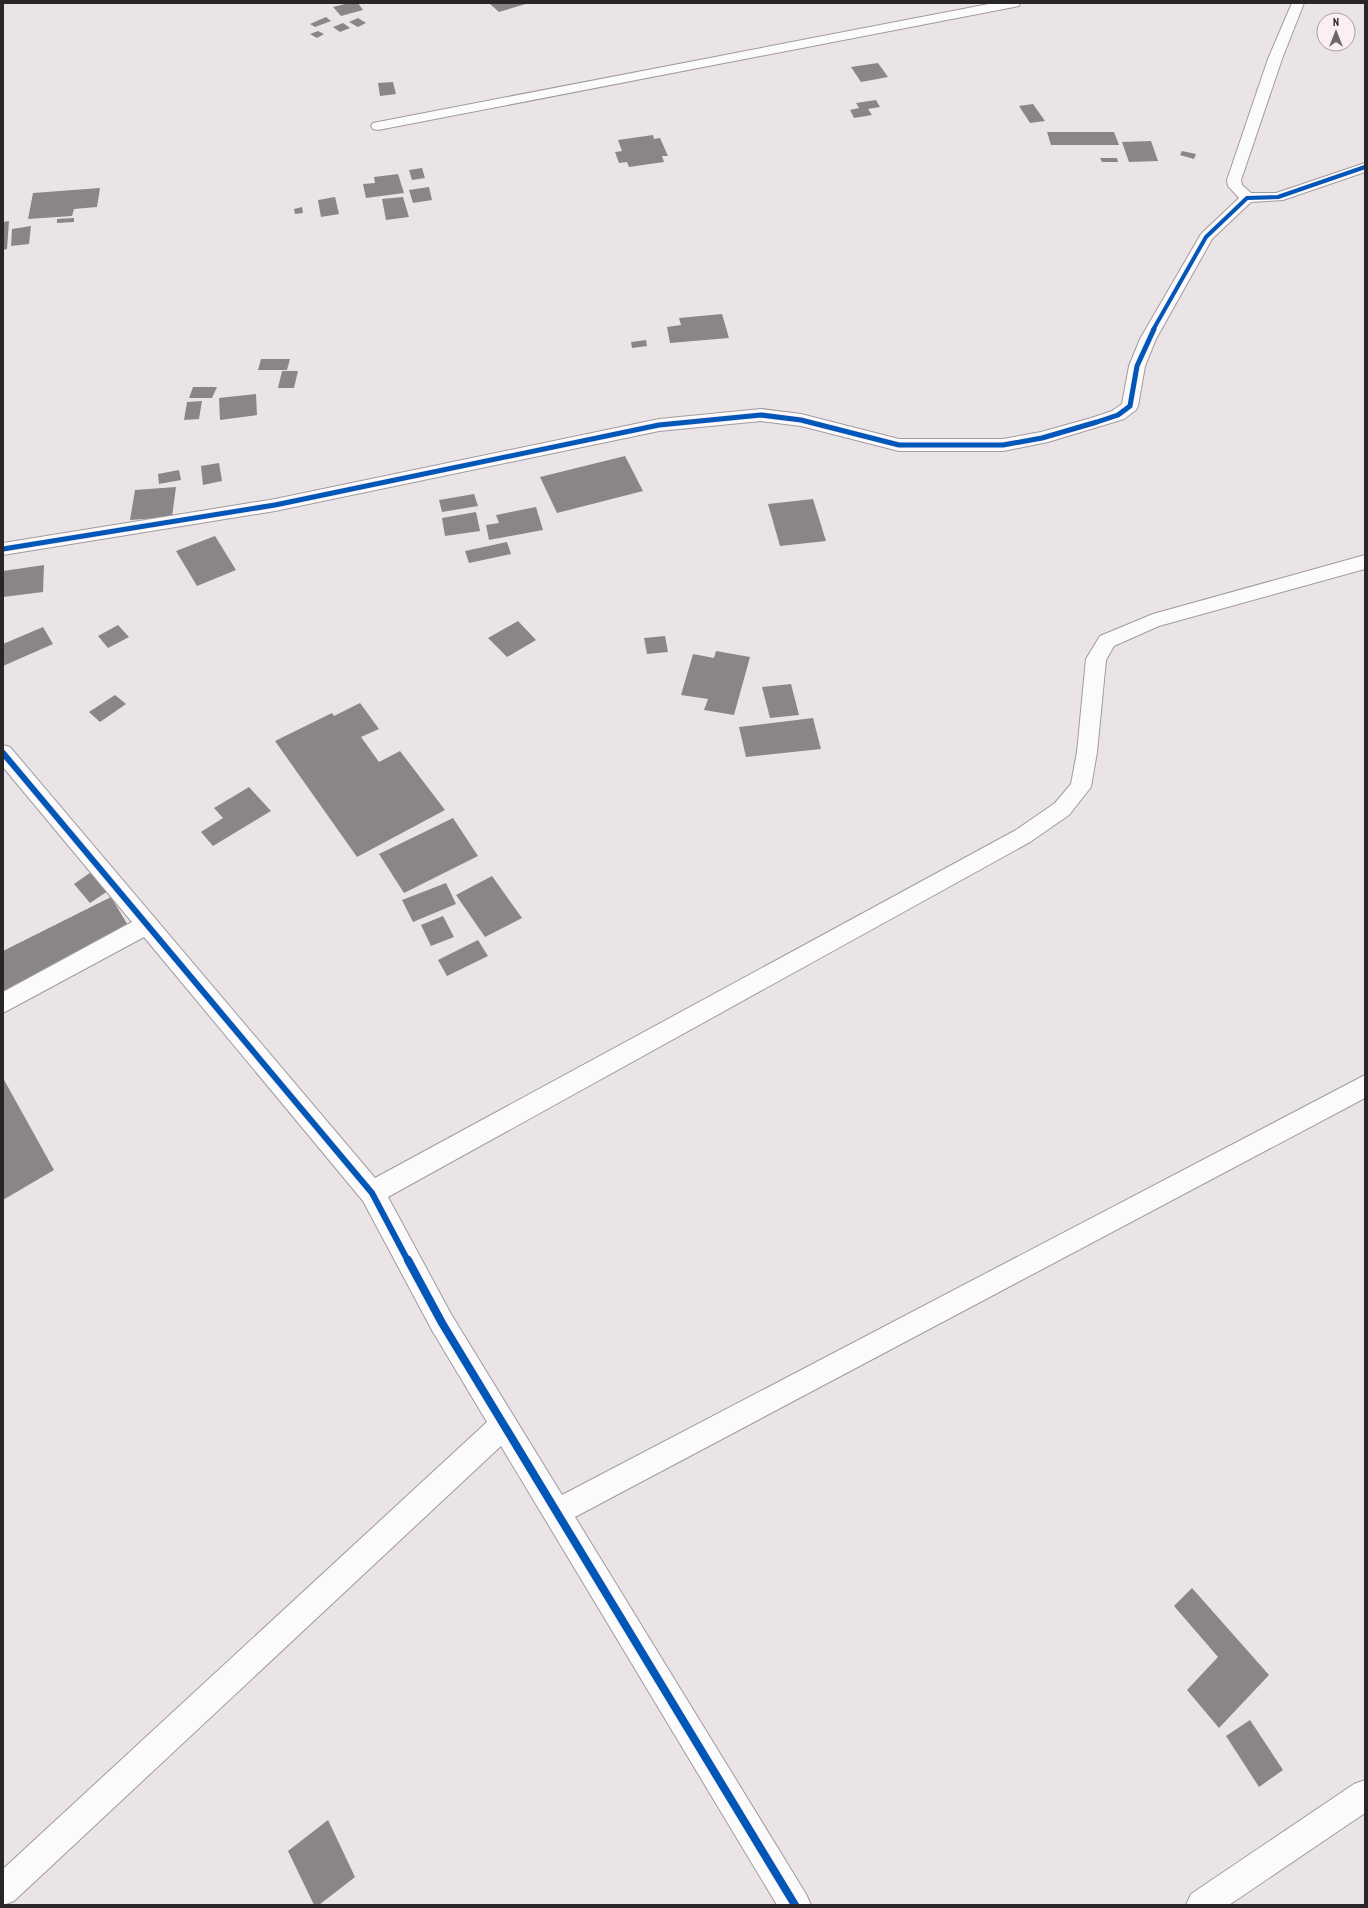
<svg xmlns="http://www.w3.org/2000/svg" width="1368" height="1908" font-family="'PT Sans Narrow',sans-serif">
<rect width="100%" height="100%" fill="#eae4e7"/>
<g fill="#8a8687">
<path d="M349,3H358L363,10L341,16L333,7Z"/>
<path d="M494,3H529L499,12L490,4Z"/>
<path d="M326,17L331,21L315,27L310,24Z"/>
<path d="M358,18L366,23L358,27L349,22Z"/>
<path d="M343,23L350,28L340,32L333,27Z"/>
<path d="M318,31L324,34L317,38L310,34Z"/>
<path d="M878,63L888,77L861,82L851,67Z"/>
<path d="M393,82L396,94L380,96L378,83Z"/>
<path d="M876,100L880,107L868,109L872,115L854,118L850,110L859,108L856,103Z"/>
<path d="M1033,104L1045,121L1030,123L1019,106Z"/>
<path d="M1047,132H1114L1119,145H1051Z"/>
<path d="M653,135L654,139L660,138L668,156H662L664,162L629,167L627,162L619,163L615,152L622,151L618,140Z"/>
<path d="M1151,141L1158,161L1129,162L1122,142Z"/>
<path d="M1182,151L1196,154L1194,159L1180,155Z"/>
<path d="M1100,158H1117L1118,162H1102Z"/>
<path d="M422,168L425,178L412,180L409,170Z"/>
<path d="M398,174L404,193L366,198L363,184L375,183L374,177Z"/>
<path d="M429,187L432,200L413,203L409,190Z"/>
<path d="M100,188L97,207L74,209L72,216L28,219L33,193Z"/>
<path d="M335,197L339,214L321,217L318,200Z"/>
<path d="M403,197L409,217L386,220L382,199Z"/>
<path d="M302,207L303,213L295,214L294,209Z"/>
<path d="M74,218V222L57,223V219Z"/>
<path d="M9,221L7,249L3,250V222Z"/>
<path d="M31,226L29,244L11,246L12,229Z"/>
<path d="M722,314L729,338L670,343L667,327L681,325L679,318Z"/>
<path d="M646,340L647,346L632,348L631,342Z"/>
<path d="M261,359H290L287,370H258Z"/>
<path d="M282,371H298L294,388H278Z"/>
<path d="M193,387H217L212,398H189Z"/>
<path d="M256,394L257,415L220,420L219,398Z"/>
<path d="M202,401L199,419L184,420L187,402Z"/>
<path d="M625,456L643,491L557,513L540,477Z"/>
<path d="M219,463L222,481L203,485L201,466Z"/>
<path d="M179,470L181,480L159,484L158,474Z"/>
<path d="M176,487L172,517L130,520L135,490Z"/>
<path d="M474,494L478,506L442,512L439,500Z"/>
<path d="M813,499L826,541L780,546L768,504Z"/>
<path d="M536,507L543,530L489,540L486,525L499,523L496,515Z"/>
<path d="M476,512L480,531L445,536L442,518Z"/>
<path d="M215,536L236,570L197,586L176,551Z"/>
<path d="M507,542L511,554L469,563L465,551Z"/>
<path d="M44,565L43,592L3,597V571Z"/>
<path d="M518,621L536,640L507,657L488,638Z"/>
<path d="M118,625L129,637L108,648L98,636Z"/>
<path d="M43,627L53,644L3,666V644Z"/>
<path d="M665,636L668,652L647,654L644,638Z"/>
<path d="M716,651L750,657L734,715L704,710L708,699L681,695L693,654L714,658Z"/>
<path d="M791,684L799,715L770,718L762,687Z"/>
<path d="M115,695L126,704L100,722L89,712Z"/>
<path d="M360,703L379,729L361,737L379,762L400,751L445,810L357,857L275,741L332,713L334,716Z"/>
<path d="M813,718L821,749L746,757L739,727Z"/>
<path d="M249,787L271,811L213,846L201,832L223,818L214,808Z"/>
<path d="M453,818L478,856L404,893L379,854Z"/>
<path d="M94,870L111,889L90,903L74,884Z"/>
<path d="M492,876L522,918L485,937L456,895Z"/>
<path d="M446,883L456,904L413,922L402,900Z"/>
<path d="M111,897L132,932L3,998V951Z"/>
<path d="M443,916L454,937L431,946L421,925Z"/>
<path d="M478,940L488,956L447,976L438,960Z"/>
<path d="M3,1078L54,1170L3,1200Z"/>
<path d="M1192,1588L1269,1675L1219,1728L1187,1690L1218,1657L1174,1606Z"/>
<path d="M1250,1720L1283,1770L1259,1787L1226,1736Z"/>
<path d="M328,1820L355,1877L319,1905H314L288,1851Z"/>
</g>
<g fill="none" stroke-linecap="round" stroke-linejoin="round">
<g stroke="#a09b9e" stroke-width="2">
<g id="minor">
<path d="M994,3H1020L1019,6L1014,7L378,130L373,129L371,126L373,123L378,122Z"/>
<path d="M1292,3H1304L1282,59L1241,180L1242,185L1251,193H1276L1365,163V172L1283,200L1251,202L1212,239L1156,339L1145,366L1138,406L1136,410L1124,419L1048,442L1003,451H899L801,426L761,421L659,431L275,511L3,555V543L275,499L659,419L761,409L801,414L899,439H1003L1041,432L1091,418L1112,411L1122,404L1129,366L1140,339L1201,234L1239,198L1228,186L1227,180L1268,59Z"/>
<path d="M1365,555V569L1159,626L1114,646L1106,660L1097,752L1091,787L1069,815L1030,842L388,1197L451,1314L562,1495L1365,1075V1098L575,1517L806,1894L811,1905H777L501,1446L14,1901L3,1905V1869L487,1422L433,1332L363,1201L144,937L3,1013V992L132,922L3,767V745L10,747L375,1178L1016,830L1055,803L1071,784L1077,752L1086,659L1100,636L1153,614Z"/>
<path d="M1365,1780V1813L1229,1905H1186L1191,1894L1354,1784Z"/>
</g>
</g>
<use href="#minor" fill="#fcfbfb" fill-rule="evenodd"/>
<g stroke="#fbeef4" stroke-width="5.5">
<path id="cycleway-far3" d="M1153,330L1206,237L1247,198L1278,197L1365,167"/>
</g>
<g stroke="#fbeef4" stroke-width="7">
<path id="cycleway-far2" d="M3,549L275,505L659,425L761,415L801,420L899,445H1003L1042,438L1097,422L1118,415L1130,406L1137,366L1154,329"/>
</g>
<g stroke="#fbeef4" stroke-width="8">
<path id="cycleway-far1" d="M3,753L372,1193L408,1261"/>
</g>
<g stroke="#fbeef4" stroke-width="10">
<path id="cycleway" d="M408,1260L442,1323L795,1905"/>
</g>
<use href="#cycleway-far3" stroke="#0057b8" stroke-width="4"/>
<use href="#cycleway-far2" stroke="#0057b8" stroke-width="5"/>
<use href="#cycleway-far1" stroke="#0057b8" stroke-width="6"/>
<use href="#cycleway" stroke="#0057b8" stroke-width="8"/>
</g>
<rect width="1368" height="1908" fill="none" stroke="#2a2527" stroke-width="8"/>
<g transform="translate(1336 32)"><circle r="19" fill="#fbeef4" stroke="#a79ea2"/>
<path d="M0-3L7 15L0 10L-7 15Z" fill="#6d686a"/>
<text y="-6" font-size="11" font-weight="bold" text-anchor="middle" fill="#2a2527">N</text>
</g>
</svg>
